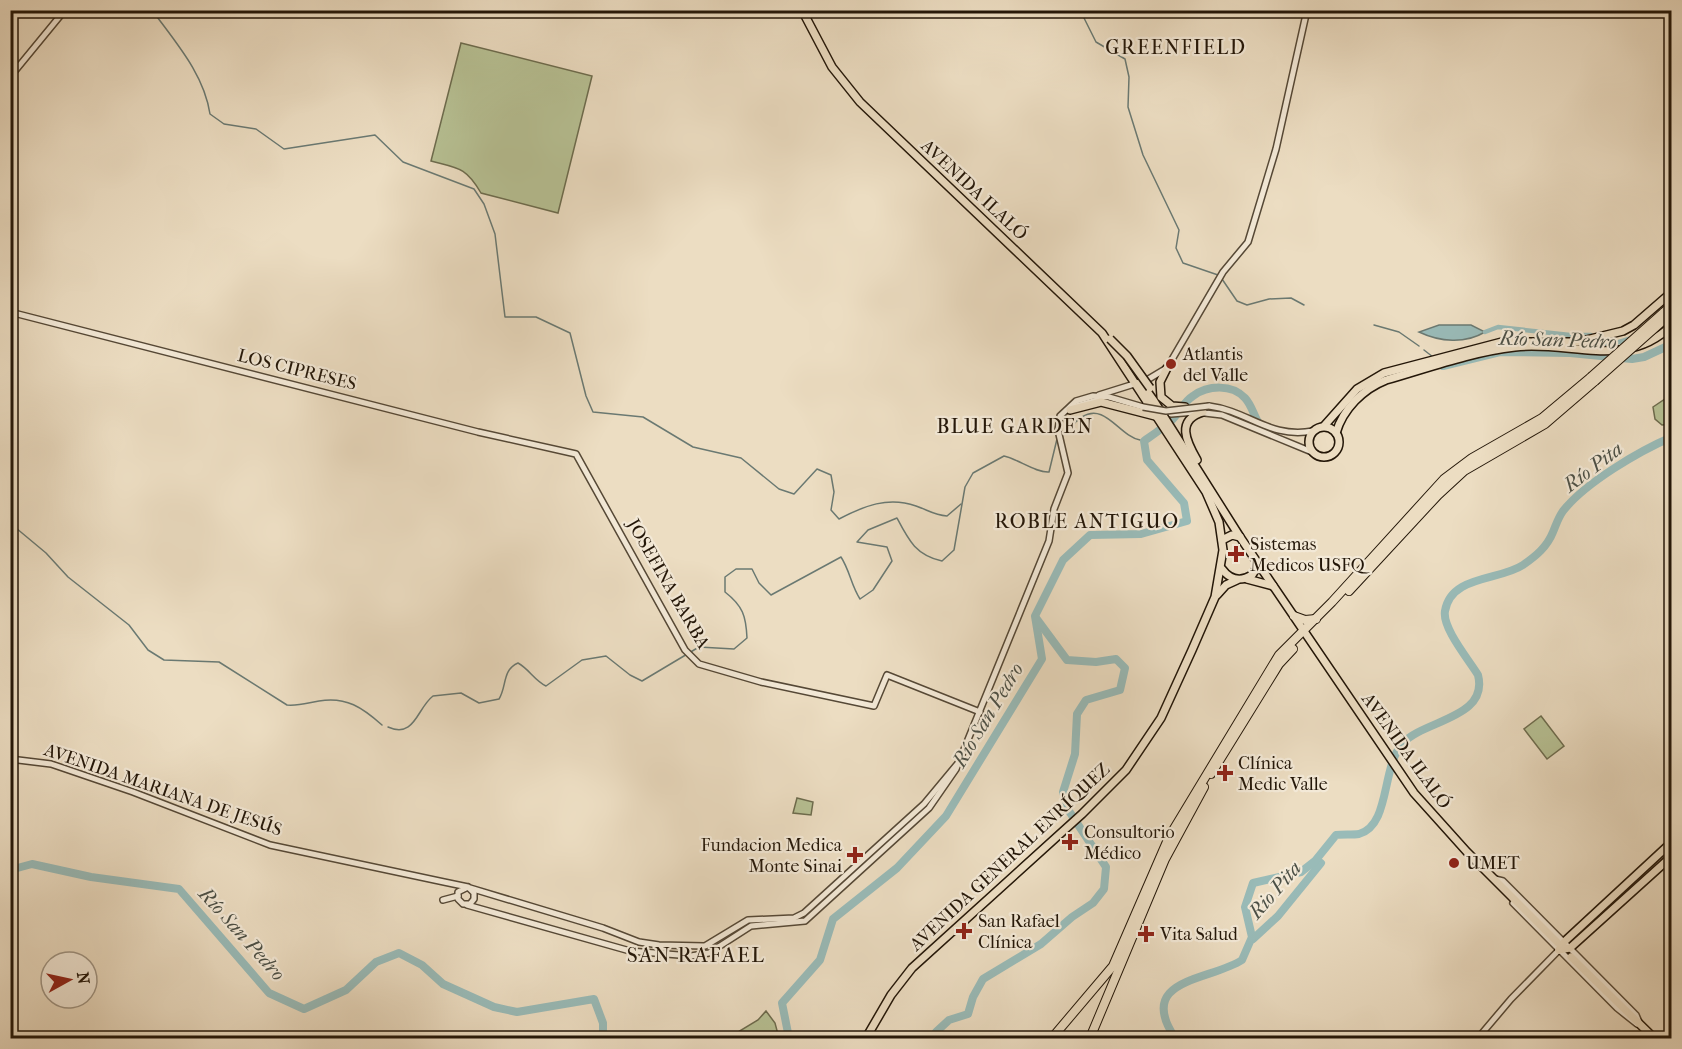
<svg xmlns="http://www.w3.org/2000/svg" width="1682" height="1049" font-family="'IM FELL French Canon',serif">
<rect width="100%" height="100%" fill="#ecddc2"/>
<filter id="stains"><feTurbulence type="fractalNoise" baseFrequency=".00333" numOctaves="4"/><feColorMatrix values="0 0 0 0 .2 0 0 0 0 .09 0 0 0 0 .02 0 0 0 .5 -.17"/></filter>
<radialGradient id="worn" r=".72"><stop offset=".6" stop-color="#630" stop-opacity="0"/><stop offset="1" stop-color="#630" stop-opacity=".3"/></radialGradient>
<g fill="#b7c194" stroke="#6d6c4e" stroke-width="1.5">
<path d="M461,43L592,76L558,213L481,193C466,167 458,168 431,161Z"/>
<path d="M1671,395V424L1662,425L1655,419L1653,407Z"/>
<path d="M1541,716L1564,746L1547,759L1524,729Z"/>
<path d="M797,798L813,802L811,815L793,813Z"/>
<path d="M766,1011L775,1023L779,1038H728L758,1020Z"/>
</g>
<path fill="#99bbb8" stroke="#6a7972" stroke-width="1.5" d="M1439,325H1471L1485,332C1465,344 1440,342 1419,332Z"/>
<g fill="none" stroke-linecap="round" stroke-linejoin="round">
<g stroke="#6a7972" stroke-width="1.5">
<path d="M152,10C176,43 204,74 210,114L224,124L256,129L284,149L375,135L403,162L474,189L484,204L495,234L505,317H536L570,333L586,396L593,412L643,417L693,447L741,458L779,489L794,494L817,469L831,475L834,492L831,510L839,519C864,506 888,496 916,506C928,510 934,515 947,516L961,504"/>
<path d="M1080,10L1096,42L1125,59L1129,77L1128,107L1143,155L1179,230L1176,248L1183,263L1218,275"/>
<path d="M1222,279L1237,301L1247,305L1269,299L1291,298L1304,305"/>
<path d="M1374,325L1399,332L1419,346"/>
<path d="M1424,350L1433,357"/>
<path d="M1060,436C1068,430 1074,422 1082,417C1105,402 1119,436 1140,440"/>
<path d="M10,523L46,553L68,577L129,625L148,650L164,660L219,662L287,705C299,706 307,703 319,701C346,696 363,708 382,725"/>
<path d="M388,727C415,739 417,708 433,696L461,693L479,703L499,699C507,686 502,670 518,663C529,669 534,680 546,686L582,660L606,656L630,675L642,681L699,647L734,649L747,638C746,616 743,606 725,592V577L736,569H752L759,583L771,595L841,557C850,571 851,585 860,599L873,590L892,561L887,547L857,542L868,530L897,518C909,541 916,555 942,561L954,550L965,487L973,473L1004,456C1018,459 1036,473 1049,472L1057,439"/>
</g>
<path stroke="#99bbb8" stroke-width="4.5" d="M1485,332L1498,327L1570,335H1591L1606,346L1632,338"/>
<g stroke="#99bbb8" stroke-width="8">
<path d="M1443,366L1500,352L1570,353L1632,359L1644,357L1672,344"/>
<path d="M10,870L32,864L91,877L179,889L269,993L304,1009L346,990L376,962L399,953L422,965L443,984L494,1007L517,1012L594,999L603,1023V1038"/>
<path d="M1253,939L1278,916L1321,863"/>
<path d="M789,1038L782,1003L820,960L833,919L897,868L946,816L1042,659L1035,616L1063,560L1090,535L1141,534L1187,521L1184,503L1147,460L1144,441C1154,434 1163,428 1171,421C1179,414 1183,402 1193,396C1208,385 1232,384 1245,398C1255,409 1254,424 1268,432"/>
<path d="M936,1038V1032L949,1020L968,1014L973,997L983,979L1041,944L1072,917L1093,903L1104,889L1106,867L1069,811L1063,792L1075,754L1077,714L1086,700L1120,690L1125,668L1116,659L1096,662L1067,660L1036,618"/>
<path d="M1175,1038C1135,978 1210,981 1242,960L1252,937L1245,907L1253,883L1301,872L1315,861L1336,835C1343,834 1352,835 1359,834C1391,825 1381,766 1403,743C1424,720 1489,718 1478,675C1469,660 1442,628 1445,611C1451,575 1499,581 1523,565C1536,556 1547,547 1553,532C1556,525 1558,518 1563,511C1585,483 1639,451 1672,437"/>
</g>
<g stroke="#554836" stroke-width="8">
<g id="minor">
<path d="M10,77L65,10"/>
<path d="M10,312L478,432L576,454L685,650L699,664L761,682L874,706L887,675L980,712"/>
<path d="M1099,395L1147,380L1167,368L1223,272L1248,242L1276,149L1307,10"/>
<path d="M1076,406L1101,399"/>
<path d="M1209,406C1249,411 1269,439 1313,431"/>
<path d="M1171,414L1196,412L1222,415L1312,452"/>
<path d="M10,759L51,764L133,792L270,845L444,882L468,887L474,893V899L470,904H463L458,899V892L468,887"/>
<path d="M1495,879L1503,881L1636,1015L1639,1022"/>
<path d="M470,888L603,928L639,942L659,945L705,946L748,920L794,918L804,913L924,804L959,762"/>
<path d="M443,900L458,896"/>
<path d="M1513,903L1617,1008L1637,1024"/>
<path d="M467,905L630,951L691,956L709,953L751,926L805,921L929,808L956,769L1049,541L1054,509L1068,473L1058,430L1060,416L1076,401L1093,396L1109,397L1143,407"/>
<path d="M1478,1038L1511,999L1559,950"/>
</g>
</g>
<g stroke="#231608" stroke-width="10">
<g id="major">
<path d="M802,10L832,67L860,102L1102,333L1206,492L1219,522L1223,550L1215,597L1192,650L1161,718L1126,770L1082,814L912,968L891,995L866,1038"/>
<path d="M1167,368L1160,382L1161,397L1172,406L1185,407"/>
<path d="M1138,384L1144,387L1154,401L1240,537L1414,793L1467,852L1558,943"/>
<path d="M1070,410L1101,402L1159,417"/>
<path d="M1324,426L1357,389L1384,373L1502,342H1578L1623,331L1634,325L1672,292"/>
<circle cx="1324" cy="442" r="15"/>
<path d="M1336,433C1343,409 1363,389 1386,380C1428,368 1471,352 1515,347C1569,340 1626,371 1672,325"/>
<path d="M1197,460C1186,441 1176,420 1203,412"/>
<path d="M1222,540L1232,535L1240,537"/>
<path d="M1222,569C1230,580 1241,582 1252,575L1259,564"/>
<path d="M1247,579L1273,586"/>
<path d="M1217,595L1226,585L1237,580"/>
<path d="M1559,950L1564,942L1672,842"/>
<path d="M1559,950L1570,948L1672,856"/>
<path d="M1571,957L1654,1038"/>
</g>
</g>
<g stroke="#231608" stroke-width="10">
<g id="highway">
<path d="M1663,313L1672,305"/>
<path d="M1349,591L1438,495L1464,471L1545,424L1595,381"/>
<path d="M1294,616L1305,620L1316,619"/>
<path d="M1211,774L1279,664L1293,649"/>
<path d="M1052,1038L1113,966L1169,837L1279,655L1332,602L1444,479L1472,458L1542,418L1591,377"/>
<path d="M1090,1038L1165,859L1204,787"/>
</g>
</g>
<use href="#minor" stroke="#f3e9d7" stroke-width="5"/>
<use href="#major" stroke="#ecddc2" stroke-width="7"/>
<use href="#highway" stroke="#ecddc2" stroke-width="8"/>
<g stroke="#554836" stroke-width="8" stroke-linecap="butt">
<path id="minor-bridge" d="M1143,407L1166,411L1209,406"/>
</g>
<g stroke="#231608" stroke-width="10" stroke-linecap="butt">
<path id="major-bridge" d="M1110,339L1127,356L1150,388"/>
</g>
<g stroke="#231608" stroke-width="10" stroke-linecap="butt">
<g id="highway-bridge">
<path d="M1591,377L1663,313"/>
<path d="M1595,381L1666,318"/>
</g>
</g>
<use href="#minor-bridge" stroke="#f3e9d7" stroke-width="5"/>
<use href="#major-bridge" stroke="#ecddc2" stroke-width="7"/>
<use href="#highway-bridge" stroke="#ecddc2" stroke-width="8"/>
</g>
<g fill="#8f2418" stroke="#f3e9d7" stroke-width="2">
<circle cx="1171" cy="364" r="6"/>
<path d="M1233 545h6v6h6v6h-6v6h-6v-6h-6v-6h6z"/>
<path d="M1222 764h6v6h6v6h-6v6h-6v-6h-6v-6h6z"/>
<path d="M1067 833h6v6h6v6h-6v6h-6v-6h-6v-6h6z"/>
<path d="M852 846h6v6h6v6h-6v6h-6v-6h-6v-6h6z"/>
<circle cx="1454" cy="863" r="6"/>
<path d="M961 922h6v6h6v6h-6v6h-6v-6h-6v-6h6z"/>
<path d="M1143 925h6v6h6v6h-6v6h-6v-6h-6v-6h6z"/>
</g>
<g text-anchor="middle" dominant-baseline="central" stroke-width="4.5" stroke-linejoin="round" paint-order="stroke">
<g font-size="18" fill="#231608" stroke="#f3e9d7">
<text transform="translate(974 190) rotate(43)">AVENIDA ILALÓ</text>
<text transform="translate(297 370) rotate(14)">LOS CIPRESES</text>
<text transform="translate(668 584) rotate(60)">JOSEFINA BARBA</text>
<text transform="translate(1406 751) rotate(54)">AVENIDA ILALÓ</text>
<text transform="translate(163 790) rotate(19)">AVENIDA MARIANA DE JESÚS</text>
<text transform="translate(1010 857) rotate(-43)">AVENIDA GENERAL ENRÍQUEZ</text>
</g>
<g font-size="18" fill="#231608" stroke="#f3e9d7" text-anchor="start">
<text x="1183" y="354">Atlantis<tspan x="1183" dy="21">del Valle</tspan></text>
<text x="1250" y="544">Sistemas<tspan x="1250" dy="21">Medicos USFQ</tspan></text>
<text x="1238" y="763">Clínica<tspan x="1238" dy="21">Medic Valle</tspan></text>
<text x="1084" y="832">Consultorio<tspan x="1084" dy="21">Médico</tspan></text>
<text x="842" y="845" text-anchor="end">Fundacion Medica<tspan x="842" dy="21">Monte Sinai</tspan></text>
<text x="1466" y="863">UMET</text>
<text x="978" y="921">San Rafael<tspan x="978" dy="21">Clínica</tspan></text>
<text x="1160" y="934">Vita Salud</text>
</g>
<g font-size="20" letter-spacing="1.5" fill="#231608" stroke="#f3e9d7">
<text x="1176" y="47">GREENFIELD</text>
<text x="1015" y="426">BLUE GARDEN</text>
<text x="1087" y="521">ROBLE ANTIGUO</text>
</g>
<g font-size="20" font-style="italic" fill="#4c5046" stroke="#f3e9d7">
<text transform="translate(1558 340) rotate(2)">Río San Pedro</text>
<text transform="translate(1593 467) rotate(-37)">Río Pita</text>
<text transform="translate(988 715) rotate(-59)">Río San Pedro</text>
<text transform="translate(1275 890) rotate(-49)">Rio Pita</text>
<text transform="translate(242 934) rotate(48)">Río San Pedro</text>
</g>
<g font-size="21" letter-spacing="1.5" fill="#231608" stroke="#f3e9d7">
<text x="696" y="955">SAN RAFAEL</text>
</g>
</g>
<rect width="1682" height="1049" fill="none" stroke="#ecddc2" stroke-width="36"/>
<rect x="12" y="12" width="1658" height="1025" fill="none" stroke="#231608" stroke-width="3"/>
<rect x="18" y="18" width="1646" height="1013" fill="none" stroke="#231608" stroke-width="1.5"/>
<g transform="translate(69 980) rotate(82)"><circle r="28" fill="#f3e9d7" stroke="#a09584" stroke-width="1.5"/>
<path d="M0-4.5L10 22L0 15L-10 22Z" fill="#8f2418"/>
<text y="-9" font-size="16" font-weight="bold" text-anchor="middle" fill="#231608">N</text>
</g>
<rect width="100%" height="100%" filter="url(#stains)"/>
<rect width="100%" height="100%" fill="url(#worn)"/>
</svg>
